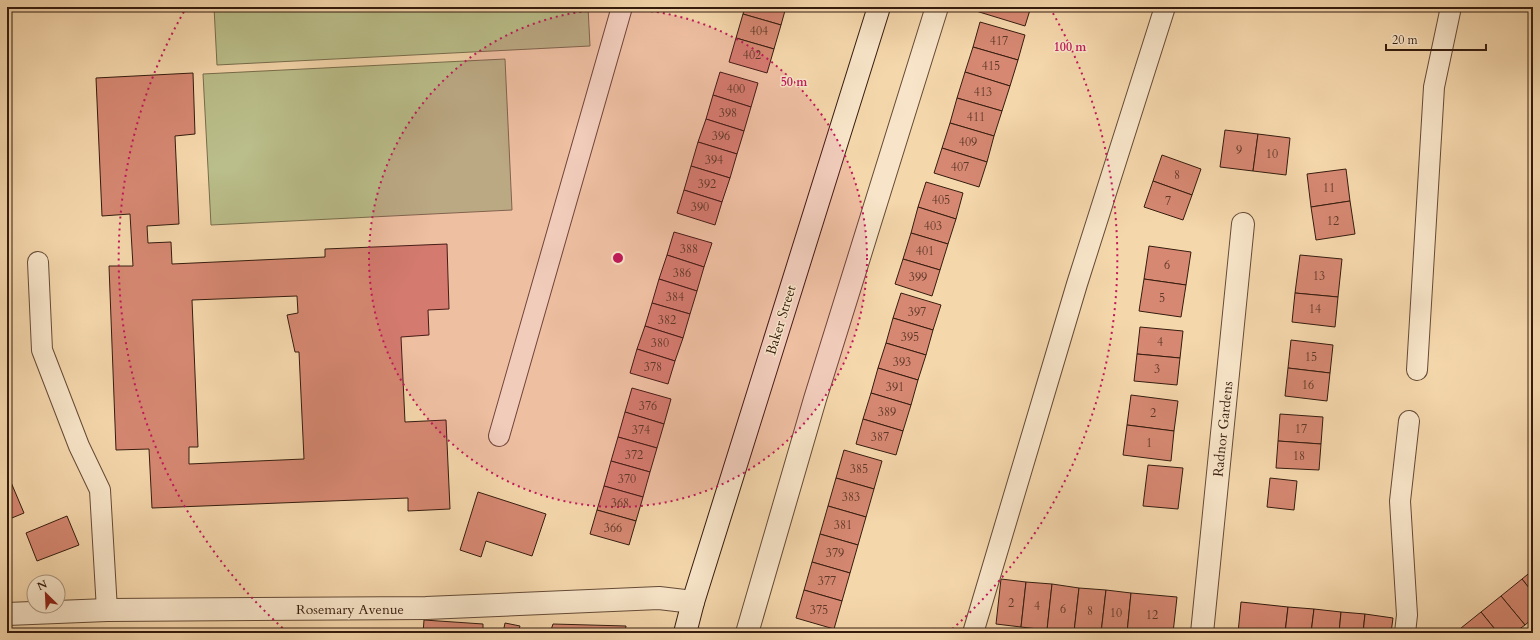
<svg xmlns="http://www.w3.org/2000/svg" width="1540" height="640" font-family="Cardo,serif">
<rect width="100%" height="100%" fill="#f5d7ac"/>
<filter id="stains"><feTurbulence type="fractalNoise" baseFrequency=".005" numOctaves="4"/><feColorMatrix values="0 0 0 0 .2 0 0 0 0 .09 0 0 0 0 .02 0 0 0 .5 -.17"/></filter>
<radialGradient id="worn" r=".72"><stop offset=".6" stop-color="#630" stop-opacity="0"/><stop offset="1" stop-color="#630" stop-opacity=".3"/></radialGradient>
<g fill="#babe8a" stroke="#786d4c">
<path d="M214,7H588L590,46L217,65Z"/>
<path d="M505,59L512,210L211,225L203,74Z"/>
</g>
<g fill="#d68872" stroke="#351c0e" fill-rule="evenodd">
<path d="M745,7H786L781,25L743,14Z"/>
<path d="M978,7H1018L1030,10L1025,26L976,11Z"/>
<path d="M743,14L781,25L774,49L736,38Z"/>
<path d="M980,22L1025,35L1018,60L973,47Z"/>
<path d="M736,38L774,49L767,73L729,62Z"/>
<path d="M973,47L1018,60L1010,86L965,72Z"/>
<path d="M720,72L758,83L751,107L713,95Z"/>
<path d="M965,72L1010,86L1002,111L957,98Z"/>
<path d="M193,73L195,134L175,136L179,224L147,226L148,243L171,242L172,264L325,257V249L447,244L449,309L428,310L429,335L401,337L405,422L446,420L450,509L408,511V498L152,508L149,449L116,450L109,266H133L130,214L102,216L96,78ZM297,296L298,313L287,315L295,352H299L304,459L189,464V447H198L192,300Z"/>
<path d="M713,95L751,107L744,131L706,119Z"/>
<path d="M957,98L1002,111L994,136L950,123Z"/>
<path d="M706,119L744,131L737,154L698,142Z"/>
<path d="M950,123L994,136L987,162L942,148Z"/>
<path d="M1225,130L1258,134L1253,171L1220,167Z"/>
<path d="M1258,134L1290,138L1286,175L1253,171Z"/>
<path d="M698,142L737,154L730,178L691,166Z"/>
<path d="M942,148L987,162L979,187L934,173Z"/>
<path d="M1162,155L1201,169L1192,195L1153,181Z"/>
<path d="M691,166L730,178L722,202L684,190Z"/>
<path d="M1346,169L1350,201L1311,207L1307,174Z"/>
<path d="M1153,181L1192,195L1183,220L1144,207Z"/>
<path d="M926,182L963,193L956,219L918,207Z"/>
<path d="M684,190L722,202L715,225L677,213Z"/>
<path d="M1350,201L1355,234L1316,240L1311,207Z"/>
<path d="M918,207L956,219L948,244L911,233Z"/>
<path d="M674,232L712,243L704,267L667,255Z"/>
<path d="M911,233L948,244L940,270L903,259Z"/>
<path d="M1149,246L1191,252L1186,285L1144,279Z"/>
<path d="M667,255L704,267L697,291L659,279Z"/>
<path d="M1300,255L1342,259L1338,297L1295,293Z"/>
<path d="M903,259L940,270L932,296L895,284Z"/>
<path d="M659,279L697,291L690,314L652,303Z"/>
<path d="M1144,279L1186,285L1181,317L1139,311Z"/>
<path d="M901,293L941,305L933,330L893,318Z"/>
<path d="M1295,293L1338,297L1335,327L1292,322Z"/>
<path d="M652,303L690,314L683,338L645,326Z"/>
<path d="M893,318L933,330L926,355L886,343Z"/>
<path d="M645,326L683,338L675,361L637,349Z"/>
<path d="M1140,327L1183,331L1180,358L1137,354Z"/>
<path d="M1291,340L1333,345L1330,373L1288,368Z"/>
<path d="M886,343L926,355L918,380L878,368Z"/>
<path d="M637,349L675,361L668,384L630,373Z"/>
<path d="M1137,354L1180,358L1177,385L1134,381Z"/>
<path d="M878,368L918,380L911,405L871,393Z"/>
<path d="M1288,368L1330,373L1327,401L1285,396Z"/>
<path d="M632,388L671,399L664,424L625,412Z"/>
<path d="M871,393L911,405L903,431L863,419Z"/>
<path d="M1131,395L1178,401L1174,431L1127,425Z"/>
<path d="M625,412L664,424L657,448L618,437Z"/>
<path d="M1280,414L1323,417L1321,444L1278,441Z"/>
<path d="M863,419L903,431L896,455L856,444Z"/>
<path d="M1127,425L1174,431L1171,461L1123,455Z"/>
<path d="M618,437L657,448L650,472L611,461Z"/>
<path d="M1278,441L1321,444L1319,470L1276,468Z"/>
<path d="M844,450L882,461L874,489L836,478Z"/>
<path d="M611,461L650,472L643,497L604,486Z"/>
<path d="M1148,465L1183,468L1178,509L1143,506Z"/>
<path d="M836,478L874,489L866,517L828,506Z"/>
<path d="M1270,478L1297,481L1294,510L1267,507Z"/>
<path d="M10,480L24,513L7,520V482Z"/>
<path d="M604,486L643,497L636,521L597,510Z"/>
<path d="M478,492L546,514L532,556L486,541L481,557L460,550Z"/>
<path d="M828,506L866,517L858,545L820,534Z"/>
<path d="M597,510L636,521L629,545L590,534Z"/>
<path d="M67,516L79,545L37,561L26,533Z"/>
<path d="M820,534L858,545L850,573L812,562Z"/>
<rect x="7" y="537" width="4" height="34"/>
<path d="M812,562L850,573L842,601L804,590Z"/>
<path d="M1533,570V593L1522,579Z"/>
<path d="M1001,579L1026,582L1021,627L996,624Z"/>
<path d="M1522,579L1533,593V618L1525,625L1501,596Z"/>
<path d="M1026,582L1052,584L1047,630L1021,627Z"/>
<path d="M1052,584L1079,588L1074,632L1047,630Z"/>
<path d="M1079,588L1106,590L1101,633L1074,632Z"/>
<path d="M804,590L842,601L834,629L796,618Z"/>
<path d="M1106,590L1131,593L1127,633H1101Z"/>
<path d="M1131,593L1177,597L1173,633H1127Z"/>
<path d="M1501,596L1525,625L1514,633H1498L1481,612Z"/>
<path d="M1241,602L1288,607L1285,633H1238Z"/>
<path d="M1288,607L1314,609L1311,633H1285Z"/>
<path d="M1314,609L1341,612L1339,633H1311Z"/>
<path d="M1341,612L1365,614L1363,633H1339Z"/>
<path d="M1481,612L1498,633H1464L1461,628Z"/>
<path d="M1365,614L1393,618L1391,633H1363Z"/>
<path d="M424,620L483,624V633H423Z"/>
<path d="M505,623L520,626L518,633H503Z"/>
<path d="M553,624L626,626L625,633H550Z"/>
</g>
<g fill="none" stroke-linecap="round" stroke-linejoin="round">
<g stroke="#654b36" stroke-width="22">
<g id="lane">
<path d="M38,262L42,350L79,446L100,490L107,610"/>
<path d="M1417,370L1434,87L1451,7"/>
<path d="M499,436L622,7"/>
<path d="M973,633L1077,284L1165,7"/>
<path d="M1405,633L1407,615L1400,501L1409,421"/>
</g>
</g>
<g stroke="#654b36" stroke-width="24">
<g id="street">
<path d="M7,614L107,610L426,608L659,598L693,602"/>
<path d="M747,633L815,399L937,7"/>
<path d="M1202,633L1243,224"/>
</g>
</g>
<g stroke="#351c0e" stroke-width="24">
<path id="secondary" d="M685,633L693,602L879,7"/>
</g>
<use href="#lane" stroke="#f8e5c9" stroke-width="20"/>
<use href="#street" stroke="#f8e5c9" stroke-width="22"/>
<use href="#secondary" stroke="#f8e5c9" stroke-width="22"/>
</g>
<circle cx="618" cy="258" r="249" fill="#c2185b" fill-opacity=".12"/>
<g fill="none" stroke="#c2185b" stroke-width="2" stroke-dasharray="2 4">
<circle cx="618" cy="258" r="249"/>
<path d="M287 632A499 499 0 0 1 186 8M1050 8A499 499 0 0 1 949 632"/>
</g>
<g text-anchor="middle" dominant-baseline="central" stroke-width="3" stroke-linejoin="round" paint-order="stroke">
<g font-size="12" fill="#5d3727">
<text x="759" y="31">404</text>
<text x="999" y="41">417</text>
<text x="752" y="55">402</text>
<text x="991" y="66">415</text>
<text x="736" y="89">400</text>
<text x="983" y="92">413</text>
<text x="728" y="113">398</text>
<text x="976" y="117">411</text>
<text x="721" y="136">396</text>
<text x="968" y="142">409</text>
<text x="1239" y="150">9</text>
<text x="1272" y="154">10</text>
<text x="714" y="160">394</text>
<text x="960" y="167">407</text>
<text x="1177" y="175">8</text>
<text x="707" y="184">392</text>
<text x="1329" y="188">11</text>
<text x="941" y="200">405</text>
<text x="1168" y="201">7</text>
<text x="700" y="207">390</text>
<text x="1333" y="221">12</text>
<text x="933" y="226">403</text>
<text x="689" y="249">388</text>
<text x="925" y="251">401</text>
<text x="1167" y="265">6</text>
<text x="682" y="273">386</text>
<text x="1319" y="276">13</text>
<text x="918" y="277">399</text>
<text x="675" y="297">384</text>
<text x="1162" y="298">5</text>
<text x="1315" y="309">14</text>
<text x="917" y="312">397</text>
<text x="667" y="320">382</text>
<text x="910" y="337">395</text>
<text x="1160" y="342">4</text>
<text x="660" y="343">380</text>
<text x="1311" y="357">15</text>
<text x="902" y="362">393</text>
<text x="653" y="367">378</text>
<text x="1157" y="369">3</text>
<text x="1308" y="385">16</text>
<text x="895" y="387">391</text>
<text x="648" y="406">376</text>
<text x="887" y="412">389</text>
<text x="1153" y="413">2</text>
<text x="1301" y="429">17</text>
<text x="641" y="430">374</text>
<text x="880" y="437">387</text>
<text x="1149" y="443">1</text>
<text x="634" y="455">372</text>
<text x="1299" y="456">18</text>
<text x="859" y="469">385</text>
<text x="627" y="479">370</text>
<text x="851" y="497">383</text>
<text x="620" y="503">368</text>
<text x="843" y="525">381</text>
<text x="613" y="528">366</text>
<text x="835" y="553">379</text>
<text x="827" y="581">377</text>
<text x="1011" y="603">2</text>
<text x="1037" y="606">4</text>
<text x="1063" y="609">6</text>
<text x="819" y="610">375</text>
<text x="1090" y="611">8</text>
<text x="1116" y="613">10</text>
<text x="1152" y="615">12</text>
</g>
<g font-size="14" fill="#351c0e" stroke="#f8e5c9">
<text transform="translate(781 320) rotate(-73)">Baker Street</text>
<text transform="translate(1223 429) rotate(-84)">Radnor Gardens</text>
<text x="350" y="609">Rosemary Avenue</text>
</g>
</g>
<circle cx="618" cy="258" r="6" fill="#c2185b" stroke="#f8e5c9" stroke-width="2"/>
<g font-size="12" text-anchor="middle" font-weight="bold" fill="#c2185b" stroke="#f8e5c9" stroke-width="3" stroke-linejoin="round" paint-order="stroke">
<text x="1070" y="51">100 m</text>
<text x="794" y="86">50 m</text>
</g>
<rect width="1540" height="640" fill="none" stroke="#f5d7ac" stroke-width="24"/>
<rect x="8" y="8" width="1524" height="624" fill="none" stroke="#351c0e" stroke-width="2"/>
<rect x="12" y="12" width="1516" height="616" fill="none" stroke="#351c0e"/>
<g transform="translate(46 594) rotate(336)"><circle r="19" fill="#f8e5c9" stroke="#aa957e"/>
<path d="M0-3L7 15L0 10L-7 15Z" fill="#8f2418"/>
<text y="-6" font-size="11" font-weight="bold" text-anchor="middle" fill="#351c0e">N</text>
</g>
<path d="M1386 44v6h100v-6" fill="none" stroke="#351c0e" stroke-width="2"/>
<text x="1392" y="44" font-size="12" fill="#351c0e" stroke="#f8e5c9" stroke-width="3" paint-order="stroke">20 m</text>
<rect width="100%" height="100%" filter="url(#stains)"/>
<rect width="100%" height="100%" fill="url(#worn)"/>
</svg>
